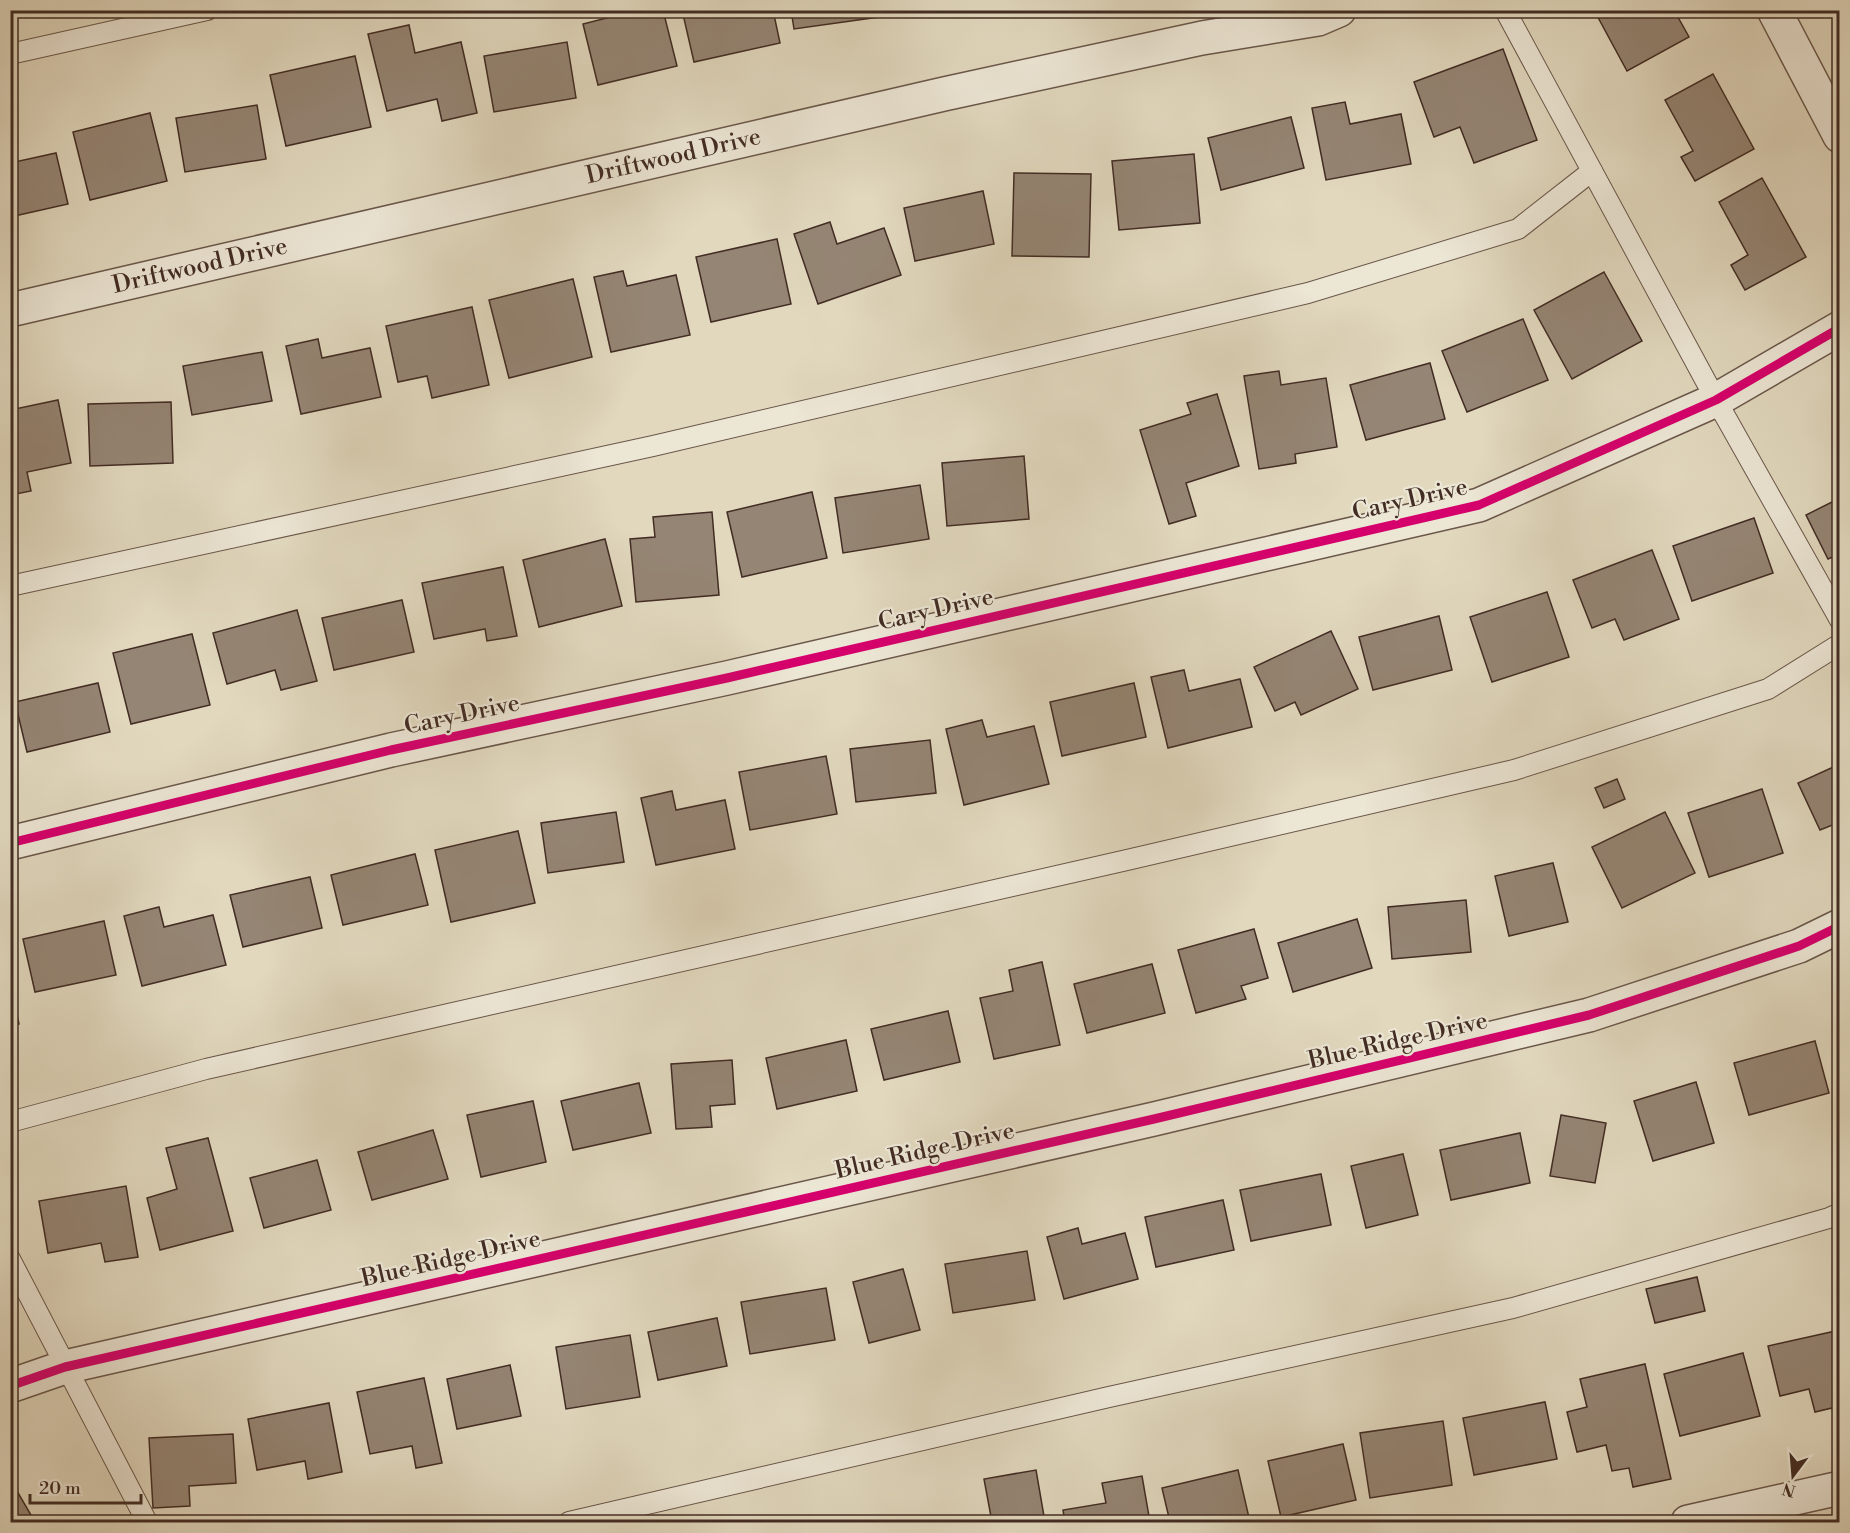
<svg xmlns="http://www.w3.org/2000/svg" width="1850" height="1533" font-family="'Libre Bodoni',serif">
<rect width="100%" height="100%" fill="#e1d8be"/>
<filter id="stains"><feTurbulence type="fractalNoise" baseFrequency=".00333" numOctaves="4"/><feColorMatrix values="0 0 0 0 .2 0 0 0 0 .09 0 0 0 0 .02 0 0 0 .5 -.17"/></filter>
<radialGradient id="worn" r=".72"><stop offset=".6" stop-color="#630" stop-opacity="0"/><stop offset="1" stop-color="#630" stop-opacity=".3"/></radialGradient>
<g fill="#958574" stroke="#422c24" stroke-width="1.5">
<path d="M638,10H663L677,66L598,85L583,24Z"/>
<path d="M682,10H773L780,43L694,62Z"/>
<path d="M791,10H878L879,17L794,29Z"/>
<path d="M1594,10H1674L1689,37L1627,71Z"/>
<path d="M409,25L415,53L461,42L477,113L442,121L437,99L387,111L368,34Z"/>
<path d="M567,42L576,98L494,112L484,56Z"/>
<path d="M1503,49L1537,140L1474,163L1460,127L1434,137L1414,82Z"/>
<path d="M355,56L371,127L286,146L270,75Z"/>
<path d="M1713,74L1754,149L1695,181L1681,157L1693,151L1665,100Z"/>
<path d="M1345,102L1350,124L1401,114L1411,164L1326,180L1312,108Z"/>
<path d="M257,105L266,159L185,172L176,118Z"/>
<path d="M150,113L167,181L90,200L73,132Z"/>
<path d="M1291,117L1304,168L1221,190L1208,138Z"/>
<path d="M56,153L68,204L10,217V163Z"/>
<path d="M1194,154L1200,223L1119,230L1112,161Z"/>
<path d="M1014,173L1091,174L1089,257L1012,256Z"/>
<path d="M1762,178L1806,257L1745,290L1731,265L1748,255L1719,202Z"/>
<path d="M983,191L994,244L915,261L904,208Z"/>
<path d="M830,222L837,244L884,228L901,275L818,304L794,234Z"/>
<path d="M777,239L791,304L711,322L696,257Z"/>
<path d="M623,271L627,286L676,275L690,335L611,352L594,277Z"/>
<path d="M1604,272L1642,341L1572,379L1534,310Z"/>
<path d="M573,279L592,357L509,378L489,300Z"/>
<path d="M472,307L489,385L432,398L427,376L398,382L386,326Z"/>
<path d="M1523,319L1548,380L1467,412L1442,351Z"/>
<path d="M318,339L322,358L370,348L381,397L301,414L286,346Z"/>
<path d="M262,352L272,401L192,415L183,366Z"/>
<path d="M1430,363L1445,419L1366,440L1350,385Z"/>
<path d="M1279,371L1281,385L1326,378L1337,447L1295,454L1296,463L1259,469L1244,376Z"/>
<path d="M1217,394L1239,466L1186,483L1196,516L1169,524L1140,430L1191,414L1187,403Z"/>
<path d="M58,400L71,463L27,472L31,491L10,495V410Z"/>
<path d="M171,402L173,463L90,466L88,404Z"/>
<path d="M1024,456L1029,519L947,526L942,463Z"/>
<path d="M920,485L929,539L843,553L835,498Z"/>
<path d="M812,492L827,558L742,577L727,512Z"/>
<path d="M1840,498V554L1828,559L1806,515Z"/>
<path d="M712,512L719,595L636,602L630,539L655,537L653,517Z"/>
<path d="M1754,518L1773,573L1692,601L1673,546Z"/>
<path d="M605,539L622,606L539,627L523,560Z"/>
<path d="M1652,550L1679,619L1624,640L1615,619L1592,628L1573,580Z"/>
<path d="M503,567L517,636L487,641L485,629L434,639L422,583Z"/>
<path d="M1547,592L1569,657L1492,682L1470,617Z"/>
<path d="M402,600L414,652L334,670L322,618Z"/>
<path d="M297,610L317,681L281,690L275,670L227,684L213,633Z"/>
<path d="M1439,616L1452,670L1373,690L1359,637Z"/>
<path d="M1331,631L1358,689L1301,715L1295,702L1275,711L1254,667Z"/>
<path d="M192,634L210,705L131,724L113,653Z"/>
<path d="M1184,670L1189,691L1240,679L1252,727L1168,748L1151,677Z"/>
<path d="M98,683L110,732L27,752L15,702Z"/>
<path d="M1134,683L1146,737L1062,756L1050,702Z"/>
<path d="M982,720L987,737L1034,726L1049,784L964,805L946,729Z"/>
<path d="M930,740L936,793L856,802L850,749Z"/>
<path d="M826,756L837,814L750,830L739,772Z"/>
<path d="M1840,764V822L1820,830L1798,783Z"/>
<path d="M1617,779L1625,799L1604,808L1595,788Z"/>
<path d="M1762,789L1783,853L1709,877L1688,813Z"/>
<path d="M672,791L676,810L725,800L735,849L656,865L641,798Z"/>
<path d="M616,812L624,862L548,873L541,823Z"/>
<path d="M1665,812L1695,873L1622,908L1592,847Z"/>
<path d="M518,831L535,903L451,922L435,850Z"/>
<path d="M415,854L428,905L343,925L331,875Z"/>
<path d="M1553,863L1568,922L1509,936L1495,876Z"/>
<path d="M310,877L322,928L243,947L230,895Z"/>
<path d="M1466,900L1471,952L1392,959L1388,907Z"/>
<path d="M159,907L164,927L213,915L226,965L142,986L124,916Z"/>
<path d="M1357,919L1372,968L1293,992L1278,943Z"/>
<path d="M104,921L116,975L35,992L23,939Z"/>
<path d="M1254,929L1268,978L1241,986L1246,999L1196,1013L1178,950Z"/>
<path d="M1042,962L1060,1045L994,1059L980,998L1013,991L1009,970Z"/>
<path d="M1152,964L1165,1013L1087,1033L1074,984Z"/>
<path d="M10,982L19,1024L10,1026Z"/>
<path d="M948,1011L960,1062L884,1080L871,1029Z"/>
<path d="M846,1040L857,1091L777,1109L766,1058Z"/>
<path d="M1815,1041L1829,1093L1749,1115L1734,1063Z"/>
<path d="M732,1060L735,1104L710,1106L712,1127L676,1129L671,1064Z"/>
<path d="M1696,1082L1714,1143L1653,1161L1634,1101Z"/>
<path d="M639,1083L651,1133L573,1150L561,1101Z"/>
<path d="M533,1101L546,1162L481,1177L467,1115Z"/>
<path d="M1561,1115L1606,1123L1595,1183L1550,1176Z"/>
<path d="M433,1130L448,1179L372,1200L358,1152Z"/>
<path d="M1520,1133L1530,1183L1451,1200L1440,1150Z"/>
<path d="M208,1138L233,1231L160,1250L147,1198L177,1189L166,1148Z"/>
<path d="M1403,1154L1418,1215L1366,1228L1351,1166Z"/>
<path d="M317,1160L331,1210L264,1228L250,1178Z"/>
<path d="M1321,1174L1331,1225L1251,1241L1240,1190Z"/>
<path d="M126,1186L138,1257L105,1262L101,1243L48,1253L39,1201Z"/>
<path d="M1223,1200L1234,1250L1156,1267L1145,1217Z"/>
<path d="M1078,1228L1082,1244L1125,1233L1138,1279L1064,1299L1047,1237Z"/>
<path d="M1027,1251L1035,1300L953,1313L945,1264Z"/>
<path d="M903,1269L920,1330L869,1343L853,1282Z"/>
<path d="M1697,1277L1705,1311L1655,1323L1646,1289Z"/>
<path d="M826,1288L835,1340L750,1354L741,1302Z"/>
<path d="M717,1318L727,1366L658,1380L648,1332Z"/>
<path d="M1840,1330V1430L1838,1431L1832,1408L1815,1412L1809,1389L1780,1396L1768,1346Z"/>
<path d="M630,1335L640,1397L566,1409L556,1347Z"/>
<path d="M1743,1353L1760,1416L1680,1436L1664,1374Z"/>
<path d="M1645,1364L1671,1479L1633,1487L1629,1468L1612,1471L1606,1445L1577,1452L1567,1412L1587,1407L1580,1379Z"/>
<path d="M510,1365L521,1416L457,1429L447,1379Z"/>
<path d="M424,1378L442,1463L416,1468L412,1446L370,1454L357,1392Z"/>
<path d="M1545,1402L1557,1459L1474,1475L1463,1418Z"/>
<path d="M329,1403L342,1472L308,1479L305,1461L257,1470L248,1419Z"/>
<path d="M1443,1421L1452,1485L1370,1498L1360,1433Z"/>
<path d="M233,1434L236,1483L189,1486L190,1506L153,1508L149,1438Z"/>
<path d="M1343,1444L1356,1500L1281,1517L1268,1461Z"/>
<path d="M1036,1470L1045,1522H992L984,1479Z"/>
<path d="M1238,1470L1250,1522H1170L1162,1488Z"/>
<path d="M1142,1476L1150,1522H1065L1063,1510L1106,1503L1102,1483Z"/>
<path d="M10,1479L35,1522H10Z"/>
</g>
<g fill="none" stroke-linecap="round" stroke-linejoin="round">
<g stroke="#6a574a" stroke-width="22">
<g id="service">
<path d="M1505,10L1716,400L1840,620"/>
<path d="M10,54L207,10"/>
<path d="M10,586L653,446L1308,293L1518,229L1592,171"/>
<path d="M10,1122L206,1069L1127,860L1514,770L1768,689L1840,644"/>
<path d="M10,1259L147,1522"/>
<path d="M569,1522L1109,1397L1513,1308L1829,1218L1840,1213"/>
</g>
</g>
<g stroke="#6a574a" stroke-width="36">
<g id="minor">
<path id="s1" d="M10,310L944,94L1202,38L1318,19L1339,10"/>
<path d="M10,843L391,750L727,678L1479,505L1716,400L1840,328"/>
<path d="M10,1386L65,1367L1154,1119L1589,1015L1799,946L1840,926"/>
<path d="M1688,1522L1840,1488"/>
</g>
</g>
<g stroke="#6a574a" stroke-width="36">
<path id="tertiary" d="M1774,10L1840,136"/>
</g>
<use href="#service" stroke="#ece6d5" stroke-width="20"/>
<use href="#minor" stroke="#ece6d5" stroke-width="33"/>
<use href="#tertiary" stroke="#ece6d5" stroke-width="33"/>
<g stroke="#ece6d5" stroke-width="13">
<g id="cycleway">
<path d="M10,843L391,750L727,678L1479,505L1716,400L1840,328"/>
<path d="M10,1386L65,1367L1154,1119L1589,1015L1799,946L1840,926"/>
</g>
</g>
<use href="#cycleway" stroke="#d6006c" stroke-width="9"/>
</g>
<g text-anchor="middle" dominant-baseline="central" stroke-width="4.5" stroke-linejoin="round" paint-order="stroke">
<g font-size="24" fill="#422c24" stroke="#ece6d5">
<text stroke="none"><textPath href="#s1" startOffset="681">Driftwood Drive</textPath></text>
<text stroke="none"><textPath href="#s1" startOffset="195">Driftwood Drive</textPath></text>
<text transform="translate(1410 500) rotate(-13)">Cary Drive</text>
<text transform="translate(936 610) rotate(-13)">Cary Drive</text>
<text transform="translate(462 715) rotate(-12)">Cary Drive</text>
<text transform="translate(1398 1041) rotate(-13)">Blue Ridge Drive</text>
<text transform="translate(925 1151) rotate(-13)">Blue Ridge Drive</text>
<text transform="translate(451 1259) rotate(-13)">Blue Ridge Drive</text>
</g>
</g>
<rect width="1850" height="1533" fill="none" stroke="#e1d8be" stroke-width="36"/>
<rect x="12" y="12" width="1826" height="1509" fill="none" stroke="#422c24" stroke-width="3"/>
<rect x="18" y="18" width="1814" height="1497" fill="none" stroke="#422c24" stroke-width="1.5"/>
<g transform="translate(1793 1476) rotate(196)" stroke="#ece6d5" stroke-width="4.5" paint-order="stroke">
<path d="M0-4.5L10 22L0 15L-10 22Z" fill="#422c24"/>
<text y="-9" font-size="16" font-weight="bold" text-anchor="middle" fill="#422c24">N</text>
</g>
<path d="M30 1494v9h111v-9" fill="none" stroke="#422c24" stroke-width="3"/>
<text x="39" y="1494" font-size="18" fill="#422c24" stroke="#ece6d5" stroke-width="4.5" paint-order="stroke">20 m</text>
<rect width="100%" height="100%" filter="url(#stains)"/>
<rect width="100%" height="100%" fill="url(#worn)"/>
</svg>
